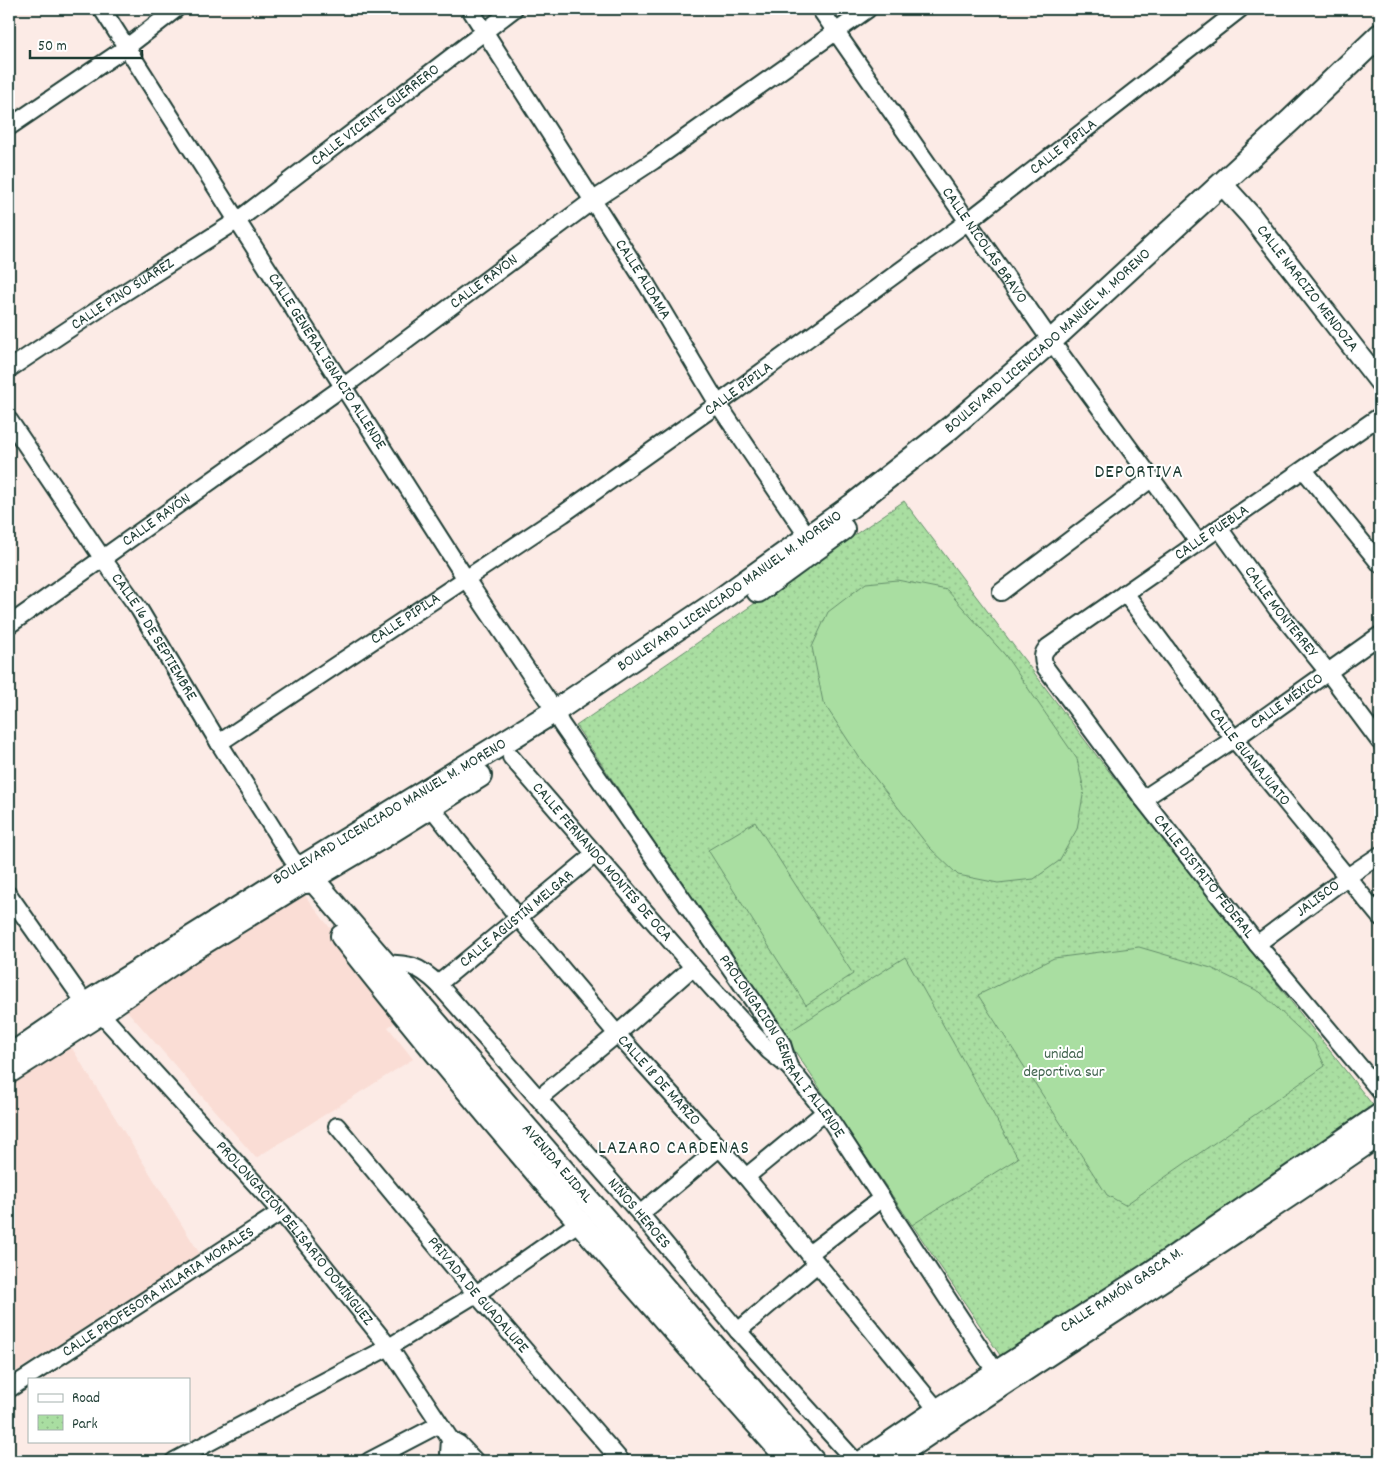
<svg xmlns="http://www.w3.org/2000/svg" width="1389" height="1470" font-family="Dekko,sans-serif">
<defs>
<pattern id="park-dots" width="8" height="8" patternUnits="userSpaceOnUse" patternTransform="scale(1.25)"><rect width="8" height="8" fill="#a9dea1"/><path d="M2 2h.1M6 6h.1" fill="none" stroke="#91bf8b" stroke-width="1.8" stroke-linecap="round"/></pattern>
</defs>
<rect width="100%" height="100%" fill="#fcebe6"/>
<filter id="ink" filterUnits="userSpaceOnUse"><feTurbulence type="fractalNoise" baseFrequency=".02" numOctaves="2"/><feDisplacementMap in="SourceGraphic" scale="10" xChannelSelector="R" yChannelSelector="G"/><feConvolveMatrix kernelMatrix="1 2 1 2 8 2 1 2 1" color-interpolation-filters="sRGB"/></filter>
<g filter="url(#ink)">
<g fill="#faddd5">
<path d="M299,888L401,1019L388,1027L413,1059L256,1158L122,1005Z"/>
<path d="M70,1045L200,1254L9,1376V1086Z"/>
</g>
<path fill="url(#park-dots)" stroke="#648e6a" d="M904,501L1097,756L1375,1108L1004,1361L576,726Z"/>
<g fill="#a9dea1" stroke="#648e6a">
<path d="M897,580L947,590L1005,655L1077,759L1084,790L1077,829L1059,861L1034,879L998,883L958,875L929,847L861,760L823,702L812,647L828,612L866,583Z"/>
<path d="M755,822L853,974L806,1005L708,850Z"/>
<path d="M1139,947L1211,968L1260,992L1314,1043L1325,1066L1125,1205L1107,1195L978,995L1054,958Z"/>
<path d="M905,957L1018,1158L912,1225L784,1035Z"/>
</g>
<g fill="none" stroke-linecap="round" stroke-linejoin="round">
<g stroke="#1f3d34" stroke-width="20">
<g id="minor">
<path id="s1" d="M102,9L466,579L555,711L561,724L763,1015L782,1044L789,1067L825,1112L995,1371L1000,1383"/>
<path id="s2" d="M470,9L647,285L718,404L814,546"/>
<path id="s3" d="M820,9L1051,341L1198,542"/>
<path d="M9,127L127,47L176,9"/>
<path id="s4" d="M9,369L111,301L238,220L514,9"/>
<path id="s5" d="M1380,416L1048,647C1042,653 1042,658 1045,667L1143,799L1257,944L1380,1091"/>
<path id="s6" d="M9,420L103,559L139,609L219,743L292,859L302,867"/>
<path d="M1304,470L1380,564"/>
<path id="s7" d="M1219,528L1277,609L1328,672L1380,742"/>
<path d="M1001,592L1151,479"/>
<path id="s8" d="M1125,593L1234,739L1380,917"/>
<path id="s9" d="M9,625L343,387L592,201L653,161L868,9"/>
<path id="s10" d="M219,743L563,514L718,404L967,222L1240,9"/>
<path id="s11" d="M511,757L693,967L769,1051L789,1067"/>
<path id="s12" d="M1143,799L1234,739L1380,635"/>
<path id="s13" d="M431,807L518,917L617,1034L746,1177L944,1418"/>
<path id="s14" d="M9,895L85,1003L101,1014L281,1212L389,1347L450,1439L459,1444L475,1461"/>
<path id="s15" d="M1257,944L1347,877L1380,855"/>
<path id="s16" d="M379,963C408,964 416,963 438,984L640,1214L738,1331L855,1461"/>
<path id="s17" d="M438,984L595,854"/>
<path d="M539,1098L617,1034L693,967"/>
<path id="s18" d="M337,1126L476,1294L621,1461"/>
<path d="M746,1177L825,1112"/>
<path d="M640,1214L719,1148"/>
<path d="M809,1254L882,1198"/>
<path d="M738,1331L816,1265"/>
<path id="s19" d="M9,1389L281,1212"/>
<path d="M450,1439L449,1454L452,1461"/>
<path d="M174,1461L389,1347L476,1294L578,1223"/>
<path d="M369,1461L440,1424"/>
</g>
</g>
<g stroke="#1f3d34" stroke-width="24">
<g id="tertiary">
<path id="s20" d="M1222,184L1251,216L1380,382"/>
<path d="M9,1055L85,1003L297,870"/>
<path d="M9,1073L101,1014L192,951L301,884"/>
<path id="s21" d="M862,1461L938,1409L1149,1273L1380,1114"/>
<path d="M890,1461C1052,1350 1219,1247 1380,1135"/>
</g>
</g>
<g stroke="#1f3d34" stroke-width="26">
<g id="secondary">
<path d="M758,591L843,529"/>
<path id="s22" d="M302,867L813,1461"/>
<path id="s23" d="M297,870L555,711L717,602L854,504L950,428L1051,341L1291,120L1380,35"/>
<path d="M306,882L384,836L480,776"/>
<path d="M342,936C484,1117 637,1289 790,1461"/>
</g>
</g>
<use href="#minor" stroke="#fff" stroke-width="16"/>
<use href="#tertiary" stroke="#fff" stroke-width="20"/>
<use href="#secondary" stroke="#fff" stroke-width="22"/>
</g>
</g>
<g text-anchor="middle" dominant-baseline="central" stroke-width="4" stroke-linejoin="round" paint-order="stroke">
<g font-size="16" fill="#1f3d34" stroke="#fff">
<text stroke="none"><textPath href="#s4" startOffset="446">CALLE VICENTE GUERRERO</textPath></text>
<text stroke="none"><textPath href="#s10" startOffset="1034">CALLE PÍPILA</textPath></text>
<text stroke="none"><textPath href="#s3" startOffset="288">CALLE NICOLÁS BRAVO</textPath></text>
<text stroke="none"><textPath href="#s2" startOffset="321">CALLE ALDAMA</textPath></text>
<text stroke="none"><textPath href="#s9" startOffset="586">CALLE RAYÓN</textPath></text>
<text stroke="none"><textPath href="#s20" startOffset="135">CALLE NARCIZO MENDOZA</textPath></text>
<text stroke="none"><textPath href="#s4" startOffset="136">CALLE PINO SUÁREZ</textPath></text>
<text stroke="none"><textPath href="#s23" startOffset="920">BOULEVARD LICENCIADO MANUEL M. MORENO</textPath></text>
<text stroke="none"><textPath href="#s1" startOffset="418">CALLE GENERAL IGNACIO ALLENDE</textPath></text>
<text stroke="none"><textPath href="#s10" startOffset="629">CALLE PÍPILA</textPath></text>
<text stroke="none"><textPath href="#s9" startOffset="181">CALLE RAYÓN</textPath></text>
<text transform="translate(1212 533) rotate(-34)">CALLE PUEBLA</text>
<text stroke="none"><textPath href="#s23" startOffset="515">BOULEVARD LICENCIADO MANUEL M. MORENO</textPath></text>
<text stroke="none"><textPath href="#s7" startOffset="104">CALLE MONTERREY</textPath></text>
<text stroke="none"><textPath href="#s10" startOffset="224">CALLE PÍPILA</textPath></text>
<text stroke="none"><textPath href="#s6" startOffset="261">CALLE 16 DE SEPTIEMBRE</textPath></text>
<text stroke="none"><textPath href="#s12" startOffset="174">CALLE MÉXICO</textPath></text>
<text stroke="none"><textPath href="#s8" startOffset="206">CALLE GUANAJUATO</textPath></text>
<text transform="translate(390 812) rotate(-31)">BOULEVARD LICENCIADO MANUEL M. MORENO</text>
<text stroke="none"><textPath href="#s11" startOffset="139">CALLE FERNANDO MONTES DE OCA</textPath></text>
<text stroke="none"><textPath href="#s5" startOffset="689">CALLE DISTRITO FEDERAL</textPath></text>
<text stroke="none"><textPath href="#s15" startOffset="76">JALISCO</textPath></text>
<text stroke="none"><textPath href="#s17" startOffset="102">CALLE AGUSTÍN MELGAR</textPath></text>
<text stroke="none"><textPath href="#s1" startOffset="1241">PROLONGACIÓN GENERAL I ALLENDE</textPath></text>
<text stroke="none"><textPath href="#s13" startOffset="356">CALLE 18 DE MARZO</textPath></text>
<text stroke="none"><textPath href="#s22" startOffset="391">AVENIDA EJIDAL</textPath></text>
<text stroke="none"><textPath href="#s16" startOffset="370">NIÑOS HEROES</textPath></text>
<text stroke="none"><textPath href="#s14" startOffset="444">PROLONGACIÓN BELISARIO DOMÍNGUEZ</textPath></text>
<text stroke="none"><textPath href="#s21" startOffset="311">CALLE RAMÓN GASCA M.</textPath></text>
<text stroke="none"><textPath href="#s19" startOffset="178">CALLE PROFESORA HILARIA MORALES</textPath></text>
<text stroke="none"><textPath href="#s18" startOffset="220">PRIVADA DE GUADALUPE</textPath></text>
</g>
<g font-size="16" fill="#42654f" stroke="#fff">
<text x="1064" y="1054">unidad<tspan x="1064" dy="18">deportiva sur</tspan></text>
</g>
<g font-size="19" letter-spacing="1" fill="#1f3d34" stroke="#fff">
<text x="1139" y="473">DEPORTIVA</text>
<text x="674" y="1149">LAZARO CARDENAS</text>
</g>
</g>
<rect width="1389" height="1470" fill="none" stroke="#fff" stroke-width="30"/>
<rect x="15" y="15" width="1359" height="1440" fill="none" stroke="#1f3d34" stroke-width="2" filter="url(#ink)"/>
<rect x="28" y="1378" width="162" height="65" fill="#ffffff" stroke="#a5b1ae"/>
<rect x="38" y="1394" width="25" height="8" fill="#ffffff" stroke="#a5b1ae"/>
<text x="72" y="1402" font-size="15" fill="#1f3d34">Road</text>
<rect x="38" y="1415" width="25" height="15" fill="url(#park-dots)" stroke="#a5b1ae"/>
<text x="72" y="1428" font-size="15" fill="#1f3d34">Park</text>
<path d="M30 50v8h112v-8" fill="none" stroke="#1f3d34" stroke-width="2.5"/>
<text x="38" y="50" font-size="15" fill="#1f3d34" stroke="#ffffff" stroke-width="4" paint-order="stroke">50 m</text>
</svg>
